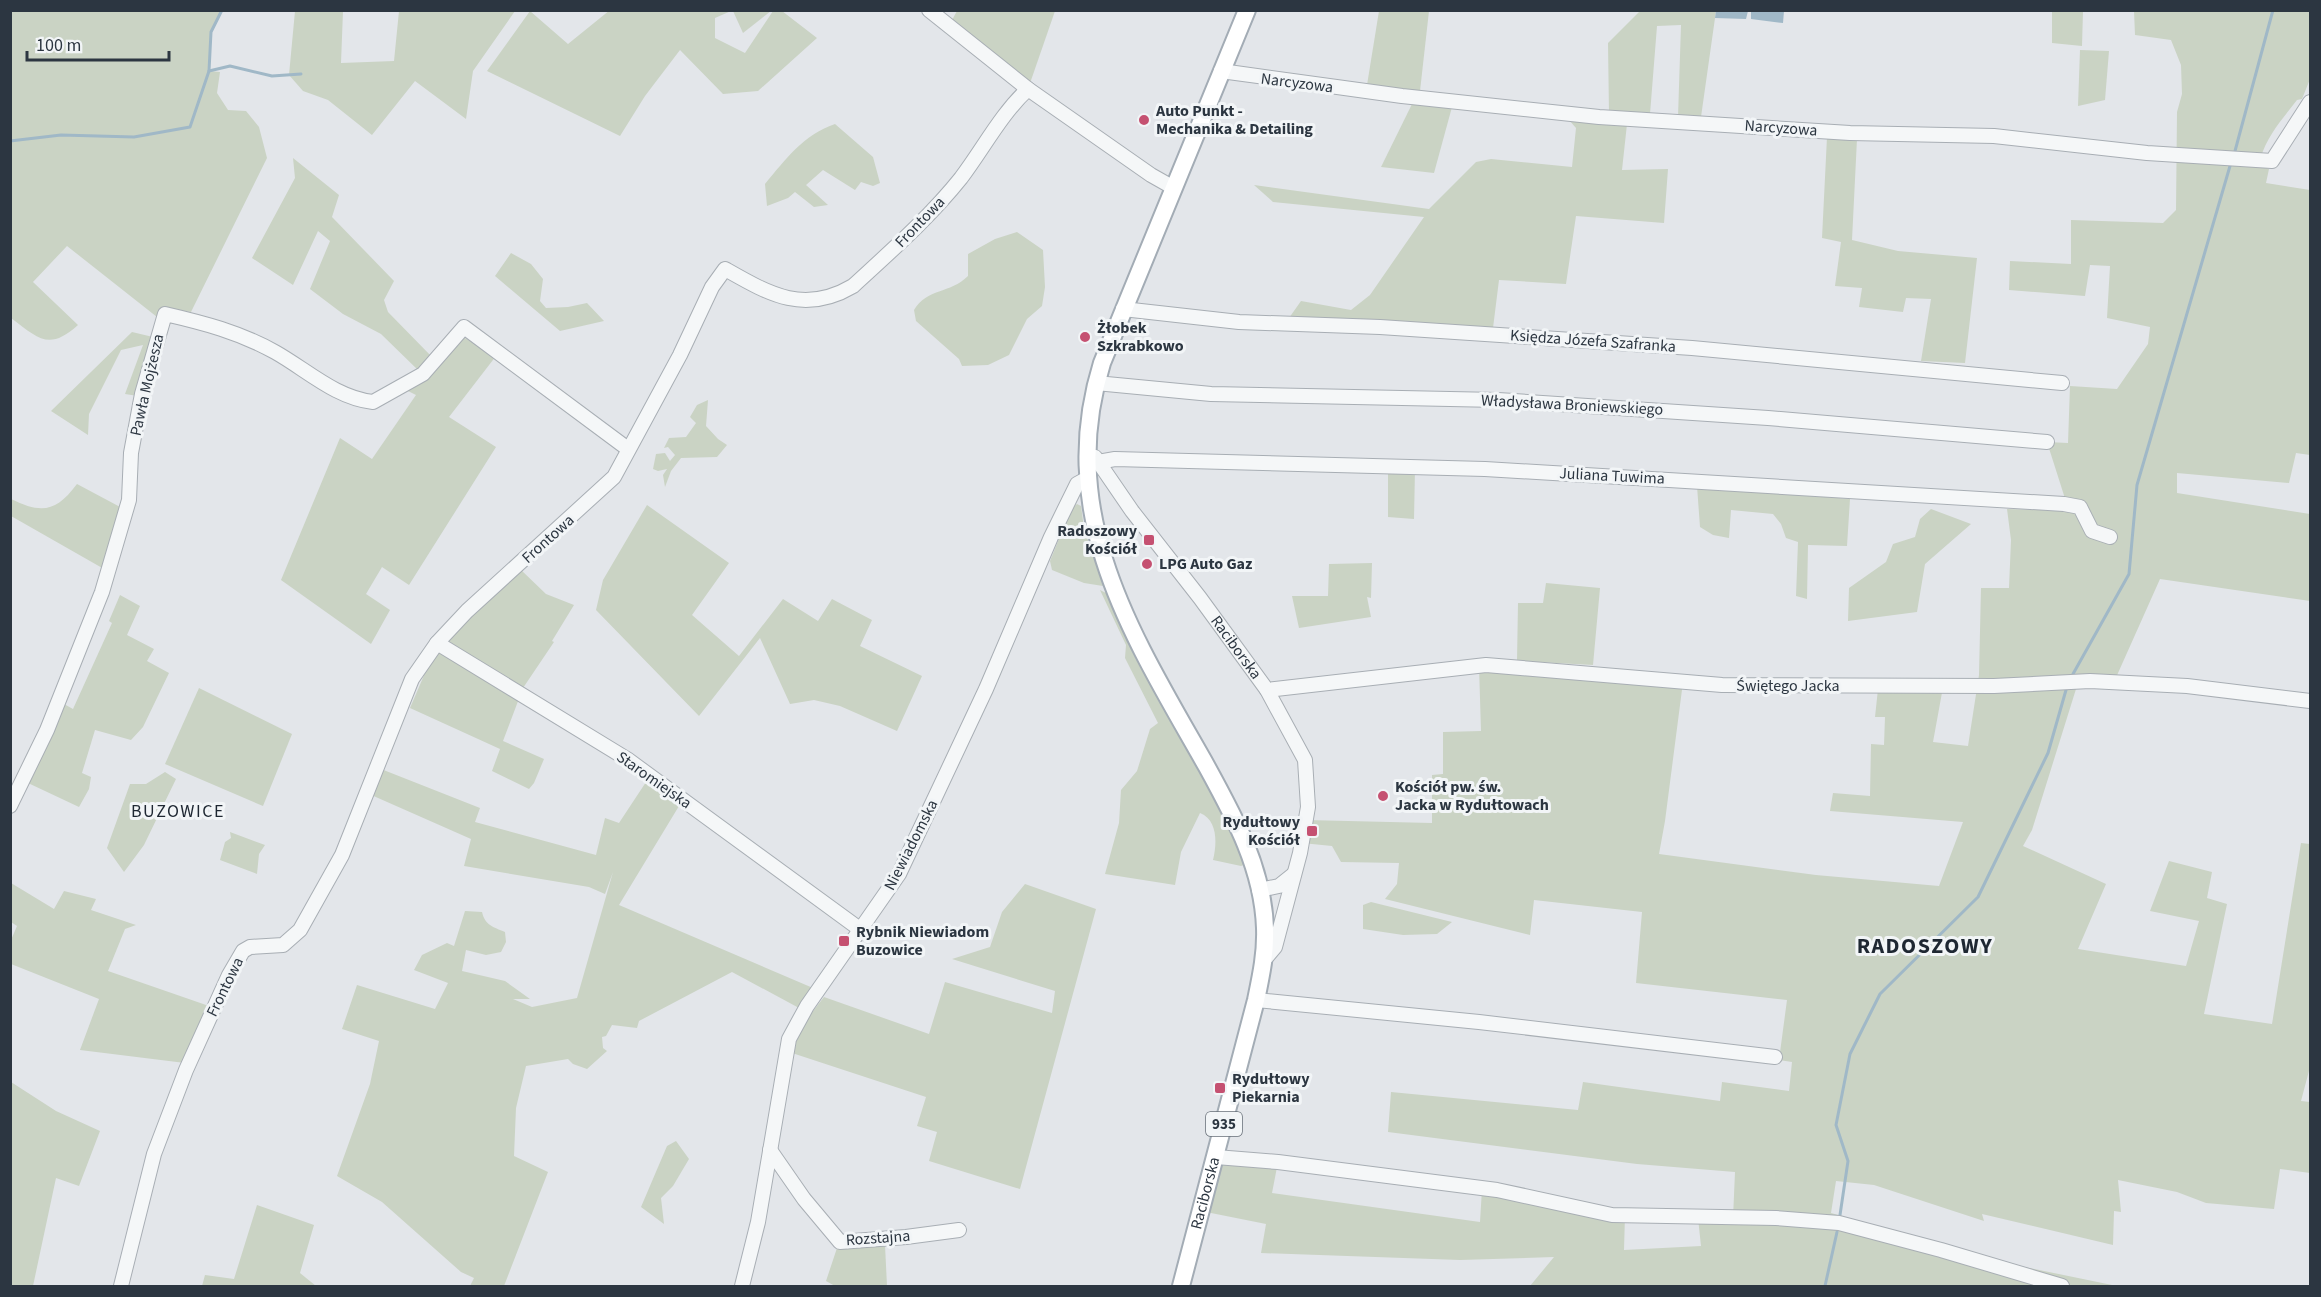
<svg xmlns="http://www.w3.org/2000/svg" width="2321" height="1297" font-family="'Source Sans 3',sans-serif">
<rect width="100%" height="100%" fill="#e3e6ea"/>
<g fill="#cad3c4">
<path d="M610,10L731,11L715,18V38L745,53L773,11H782L817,38L758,91L723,94L680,50L645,96L620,136L487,71L530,11L568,44Z"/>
<path d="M10,11H222L211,32L209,71L220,72L217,93L228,110L246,111L259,127L267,158L191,312L163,309L157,317L67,246L33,282L78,325C49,351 39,339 11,318Z"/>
<path d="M295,11H343L341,63L394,61L399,11H515L473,71L466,119L415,81L372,135L328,100L303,91L289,75Z"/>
<path d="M733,11H771L743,33Z"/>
<path d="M957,11H1055L1028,89L952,20Z"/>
<path d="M1379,11H1429L1420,91L1367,85Z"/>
<path d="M1640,11H1716L1701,117H1678L1681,25L1657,26L1650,114H1609L1608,43Z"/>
<path d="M2052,11H2083L2082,46L2052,43Z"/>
<path d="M2134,11H2310V79L2302,99L2297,100C2283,118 2267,136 2261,157L2244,160L2269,169L2266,183L2310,190V455L2296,453L2289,483L2177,473V493L2310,514V601L2160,579L2114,682L2102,681L2076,689L2032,830L2023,846L2106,884L2078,949L2186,966L2199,921L2150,911L2169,861L2212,872L2207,898L2227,904L2204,1014L2272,1024L2301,843L2310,844V1067L2301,1101L2310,1102V1173L2280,1169L2274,1209L2206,1203L2177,1192L2118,1180L2121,1212L2114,1211L2113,1245L1982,1214L1984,1221L1874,1185L1836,1181L1831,1213L2010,1264L2117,1286H1530L1554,1257L1460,1260L1261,1253L1266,1224L1201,1211L1216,1157L1278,1162L1272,1193L1480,1222L1482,1189L1625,1215L1624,1250L1701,1246L1698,1218H1733L1735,1172L1637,1164L1388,1132L1391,1092L1578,1110L1583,1082L1720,1101L1722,1082L1789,1091L1792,1062L1779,1060L1787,1000L1636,983L1642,912L1534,900L1530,935L1385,899L1397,884L1399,863L1341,862L1332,846L1302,843L1306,820L1432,823V775L1443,774V732L1481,731L1479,666L1683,682L1665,821L1659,854L1816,875L1939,886L1963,822L1830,811L1833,793L1870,796L1871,744L1884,745L1885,717H1875L1878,689L1943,687L1933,742L1968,746L1979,675L1981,588H2009L2011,540L2007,509L2069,511L2047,442L2068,443L2070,386L2117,389L2148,344L2150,327L2107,318L2110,266L2090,265L2085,296L2009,290L2010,261L2071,264V220L2163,223L2176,210L2177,112L2182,94L2181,65L2171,40L2135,35Z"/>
<path d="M2080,50L2109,51L2105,100L2078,106Z"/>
<path d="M1413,102L1452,107L1434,173L1381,167Z"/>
<path d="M1569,120L1627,124L1622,170L1668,169L1664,223L1576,216L1566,284L1499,280L1493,328L1289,318L1301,301L1351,310L1370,295L1424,217L1273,202L1254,185L1429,209L1476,162L1491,159L1572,167L1576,128Z"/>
<path d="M835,124L873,157L880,183L873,186L861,182L855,190L823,170L806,185L828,205L814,207L795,192L788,198L767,206L765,184C786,159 803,135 835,124Z"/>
<path d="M1827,137L1857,139L1852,240L1898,251L1977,258L1965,363L1921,361L1931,299L1906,298L1903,312L1859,307L1862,288L1835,286L1841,242L1822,238Z"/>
<path d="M293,158L339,195L332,217L394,281L384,300L388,312L432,357L420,372L381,334L343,314L310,289L330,241L318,231L293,285L252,258L295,178Z"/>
<path d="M1017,232L1043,250L1045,287L1042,306L1027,319L1009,355L988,365L962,366L959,359L916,321L914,310C927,288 950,294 968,276V254L995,239Z"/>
<path d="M511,253L531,264L543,279L540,301L546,308L568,307L587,303L604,321L560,331L495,276Z"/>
<path d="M132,332L153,337L138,396L125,394L143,345L121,350L89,414L88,435L51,411Z"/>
<path d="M463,337L496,356L449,417L496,447L409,585L382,567L366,594L390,610L371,644L281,580L340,438L372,459L416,395L406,390Z"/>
<path d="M708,400L706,426L718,439L727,445L717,457L681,458L671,471L665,487L663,475L667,469L658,471L653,469L656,454L665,453L670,461L675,455L668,447L664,448L669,438L686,437L696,423L690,417L697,405Z"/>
<path d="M1388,468L1415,469L1414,519L1388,517Z"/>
<path d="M77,484L122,508L104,569L11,516V499C42,514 56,512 77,484Z"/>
<path d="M1697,486L1850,499L1847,546L1808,545L1807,599L1796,596L1798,542L1786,538L1781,524L1773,514L1731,510L1729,538L1713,535L1700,527Z"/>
<path d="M1077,504L1081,506L1084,528L1103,586L1084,583L1052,570L1050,561L1071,509Z"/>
<path d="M647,505L729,563L692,615L739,656L783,599L818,621L832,599L872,620L860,646L922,676L897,731L840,706L814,700L790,704L760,638L699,716L596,610L603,580Z"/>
<path d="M1931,509L1971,524L1925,564L1917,612L1848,621L1849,588L1886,562L1893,544L1915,537L1920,519Z"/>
<path d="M1372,563L1371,598L1367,597L1371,617L1299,628L1292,596H1328L1329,564Z"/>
<path d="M520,569L546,594L574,605L552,641L554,642L523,688L503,741L544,759L534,783L529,789L492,771L500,749L410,708L428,666L456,629Z"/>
<path d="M1546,583L1600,588L1593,665L1517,661L1518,603H1543Z"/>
<path d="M1100,590L1106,593L1224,807L1246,864L1241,866L1213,860C1217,844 1218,820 1200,813L1181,852L1175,885L1105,874L1119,823L1121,790L1137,771L1150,729L1158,723L1125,658L1126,645Z"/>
<path d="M120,595L140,606L127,635L154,649L147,661L169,673L143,727L131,740L95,730L82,773L91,777L89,789L79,807L28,783L64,704L73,709L112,623L109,621Z"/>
<path d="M199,688L292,734L263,806L165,764Z"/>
<path d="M381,769L480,808L475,822L596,855L605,818L619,823L648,779L679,806L619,905L813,988L799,1008L732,972L639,1021L637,1028L612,1025L606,1036L602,1037L603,1048L607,1051L587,1069L573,1064L568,1059L526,1066L516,1108L514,1156L548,1172L504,1286H470L474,1278L461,1272L382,1202L337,1176L370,1084L379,1041L342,1029L357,985L435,1009L448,983L414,970L422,955L447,943L454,946L465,911L482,912C485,925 493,927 505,932L506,942L501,952L486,955L466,950L462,971L505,981L530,999H513L532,1007L577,998L613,872L605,894L589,887L464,866L471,839L369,794Z"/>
<path d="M165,772L176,779L144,845L124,872L107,848L130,784H146Z"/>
<path d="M230,832L265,845L259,854L257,874L220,860L225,842L231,838Z"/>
<path d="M11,883L54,909L64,891L96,899L91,910L136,925L125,929L108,971L209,1006L185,1063L80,1050L99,999L11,964V940L17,926L11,922Z"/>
<path d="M1025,884L1096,909L1020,1189L929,1161L937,1132L917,1126L926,1097L789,1052L795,1034L824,997L929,1034L945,982L1052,1013L1055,991L952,959L990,947L1002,912Z"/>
<path d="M1371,902L1452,922L1437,934L1403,935L1363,929V905Z"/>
<path d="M11,1082L56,1111L100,1131L79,1186L56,1178L33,1286H11Z"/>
<path d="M676,1141L689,1159L673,1186L661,1198L664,1224L641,1207L667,1146Z"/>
<path d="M257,1205L314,1225L300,1273L316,1286H202L205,1275L234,1279Z"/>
<path d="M885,1245L887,1286H835L826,1281L837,1248Z"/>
</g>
<g fill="#a0b8c7">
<path d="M1716,11H1748L1746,19L1715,18Z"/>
<path d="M1751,11H1784L1783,23L1751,19Z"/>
</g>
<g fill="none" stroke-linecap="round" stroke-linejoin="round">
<g stroke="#a0b8c7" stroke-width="3">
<path d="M209,71L230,66L272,76L301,74"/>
<path d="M10,141L61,135L134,137L190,127L209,71L211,32L222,10"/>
<path d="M2235,151L2273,10"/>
<path d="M2073,674L2129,574L2137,485L2230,166"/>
<path d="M1840,1215L1848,1161L1836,1125L1850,1054L1880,994L1978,897L2048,753L2066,690"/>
<path d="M1825,1286L1837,1232"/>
</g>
<g stroke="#a8aeb4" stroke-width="16">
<g id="minor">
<path d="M929,10L1028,89L1151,175L1174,188"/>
<path d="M1221,71L1402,96L1599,117L1850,133L1994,136L2147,153L2272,161L2310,102"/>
<path d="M1123,309L1239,322L1380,327L1692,348L2062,383"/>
<path d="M1096,383L1211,394L1498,400L1768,418L2047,442"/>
<path id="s1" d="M1095,457L1132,511L1200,598L1267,690L1305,760L1308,807L1300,853L1275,947L1264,960"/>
<path d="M1098,462L1115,459L1485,469L2064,504L2080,507L2092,531L2110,537"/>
<path d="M437,643L627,759L861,930"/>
<path d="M1267,690L1486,665L1722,685L1994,686L2090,681L2187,686L2310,701"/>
<path d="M10,806L47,730L102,592L129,500L131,453L142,394L165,314C204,323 239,332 275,352C307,370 336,398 373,402L423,374L464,327L628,449"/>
<path d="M1259,890L1279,886L1294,874"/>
<path d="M1256,1000L1479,1022L1775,1057"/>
<path d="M770,1150L804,1199L840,1242L906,1237L959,1230"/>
<path d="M1216,1157L1278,1162L1497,1190L1612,1215L1776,1218L1839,1223L1941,1250L2062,1286"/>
<path d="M121,1286L154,1154L186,1070L229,975L243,951L250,947L283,945L300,930L342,855L412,679L437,643L467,611L614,477L680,355L712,287L725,269C769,294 804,315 853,286C891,251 929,218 961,178C983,149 1001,114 1028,89"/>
<path d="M742,1286L758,1222L789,1039L807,1006L899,874L986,689L1051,537L1077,484L1088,478"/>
</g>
</g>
<g stroke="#a3acb5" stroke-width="20">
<g id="major">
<path id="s2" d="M1181,1286L1256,1000C1261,976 1266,953 1265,928C1263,869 1235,818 1207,767C1134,638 1054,517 1102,363L1247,10"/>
</g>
</g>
<use href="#minor" stroke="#f5f7f8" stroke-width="14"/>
<use href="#major" stroke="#fff" stroke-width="16"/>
</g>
<g fill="#c55171" stroke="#f2f5f7" stroke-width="2">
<circle cx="1144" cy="120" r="6"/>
<circle cx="1085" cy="337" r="6"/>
<rect x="1143" y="534" width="12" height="12" rx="3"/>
<circle cx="1147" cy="564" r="6"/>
<circle cx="1383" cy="796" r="6"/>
<rect x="1306" y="825" width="12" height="12" rx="3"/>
<rect x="838" y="935" width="12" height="12" rx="3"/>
<rect x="1214" y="1082" width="12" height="12" rx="3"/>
</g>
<g text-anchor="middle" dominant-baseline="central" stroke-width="6" stroke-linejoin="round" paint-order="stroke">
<rect fill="#f2f5f7" stroke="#676f78" stroke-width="1.5" x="1206" y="1112" width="36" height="24" rx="4.5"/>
<g font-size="15" font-weight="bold" fill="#2c3641">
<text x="1224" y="1124">935</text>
</g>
<g font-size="16" fill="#2c3641" stroke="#f2f5f7">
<text transform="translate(1297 83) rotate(7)">Narcyzowa</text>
<text transform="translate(1781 128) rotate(4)">Narcyzowa</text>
<text transform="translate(920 222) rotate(-46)">Frontowa</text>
<text transform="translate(1593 341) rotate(4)">Księdza Józefa Szafranka</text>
<text transform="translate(147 385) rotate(-77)">Pawła Mojżesza</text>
<text transform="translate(1572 405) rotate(3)">Władysława Broniewskiego</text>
<text transform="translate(1612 476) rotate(3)">Juliana Tuwima</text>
<text transform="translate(548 539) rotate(-42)">Frontowa</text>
<text stroke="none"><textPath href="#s1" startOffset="237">Raciborska</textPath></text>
<text x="1788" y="686">Świętego Jacka</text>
<text transform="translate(654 780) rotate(35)">Staromiejska</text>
<text transform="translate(911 845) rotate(-63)">Niewiadomska</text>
<text transform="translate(225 987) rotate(-64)">Frontowa</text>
<text stroke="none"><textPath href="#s2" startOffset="96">Raciborska</textPath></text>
<text transform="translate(878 1238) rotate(-4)">Rozstajna</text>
</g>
<g font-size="16" font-weight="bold" fill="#2c3641" stroke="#f2f5f7" text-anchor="start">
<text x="1156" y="111">Auto Punkt -<tspan x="1156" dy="18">Mechanika &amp; Detailing</tspan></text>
<text x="1097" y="328">Żłobek<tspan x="1097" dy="18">Szkrabkowo</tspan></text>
<text x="1137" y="531" text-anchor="end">Radoszowy<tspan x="1137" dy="18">Kościół</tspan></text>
<text x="1159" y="564">LPG Auto Gaz</text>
<text x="1395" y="787">Kościół pw. św.<tspan x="1395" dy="18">Jacka w Rydułtowach</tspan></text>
<text x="1300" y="822" text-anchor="end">Rydułtowy<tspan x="1300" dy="18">Kościół</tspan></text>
<text x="856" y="932">Rybnik Niewiadom<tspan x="856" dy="18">Buzowice</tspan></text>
<text x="1232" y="1079">Rydułtowy<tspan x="1232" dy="18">Piekarnia</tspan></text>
</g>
<g font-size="18" letter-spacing="1.5" fill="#1e2732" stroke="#f2f5f7">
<text x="178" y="811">BUZOWICE</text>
</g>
<g font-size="22" font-weight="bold" letter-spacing="1.5" fill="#1e2732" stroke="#f2f5f7">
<text x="1925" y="946">RADOSZOWY</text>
</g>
</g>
<rect width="2321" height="1297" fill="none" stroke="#2c3641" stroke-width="24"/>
<path d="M27 51v9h142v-9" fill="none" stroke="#2c3641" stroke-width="3"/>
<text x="36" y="51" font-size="18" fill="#2c3641" stroke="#f2f5f7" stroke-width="4.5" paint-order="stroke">100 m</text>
</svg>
